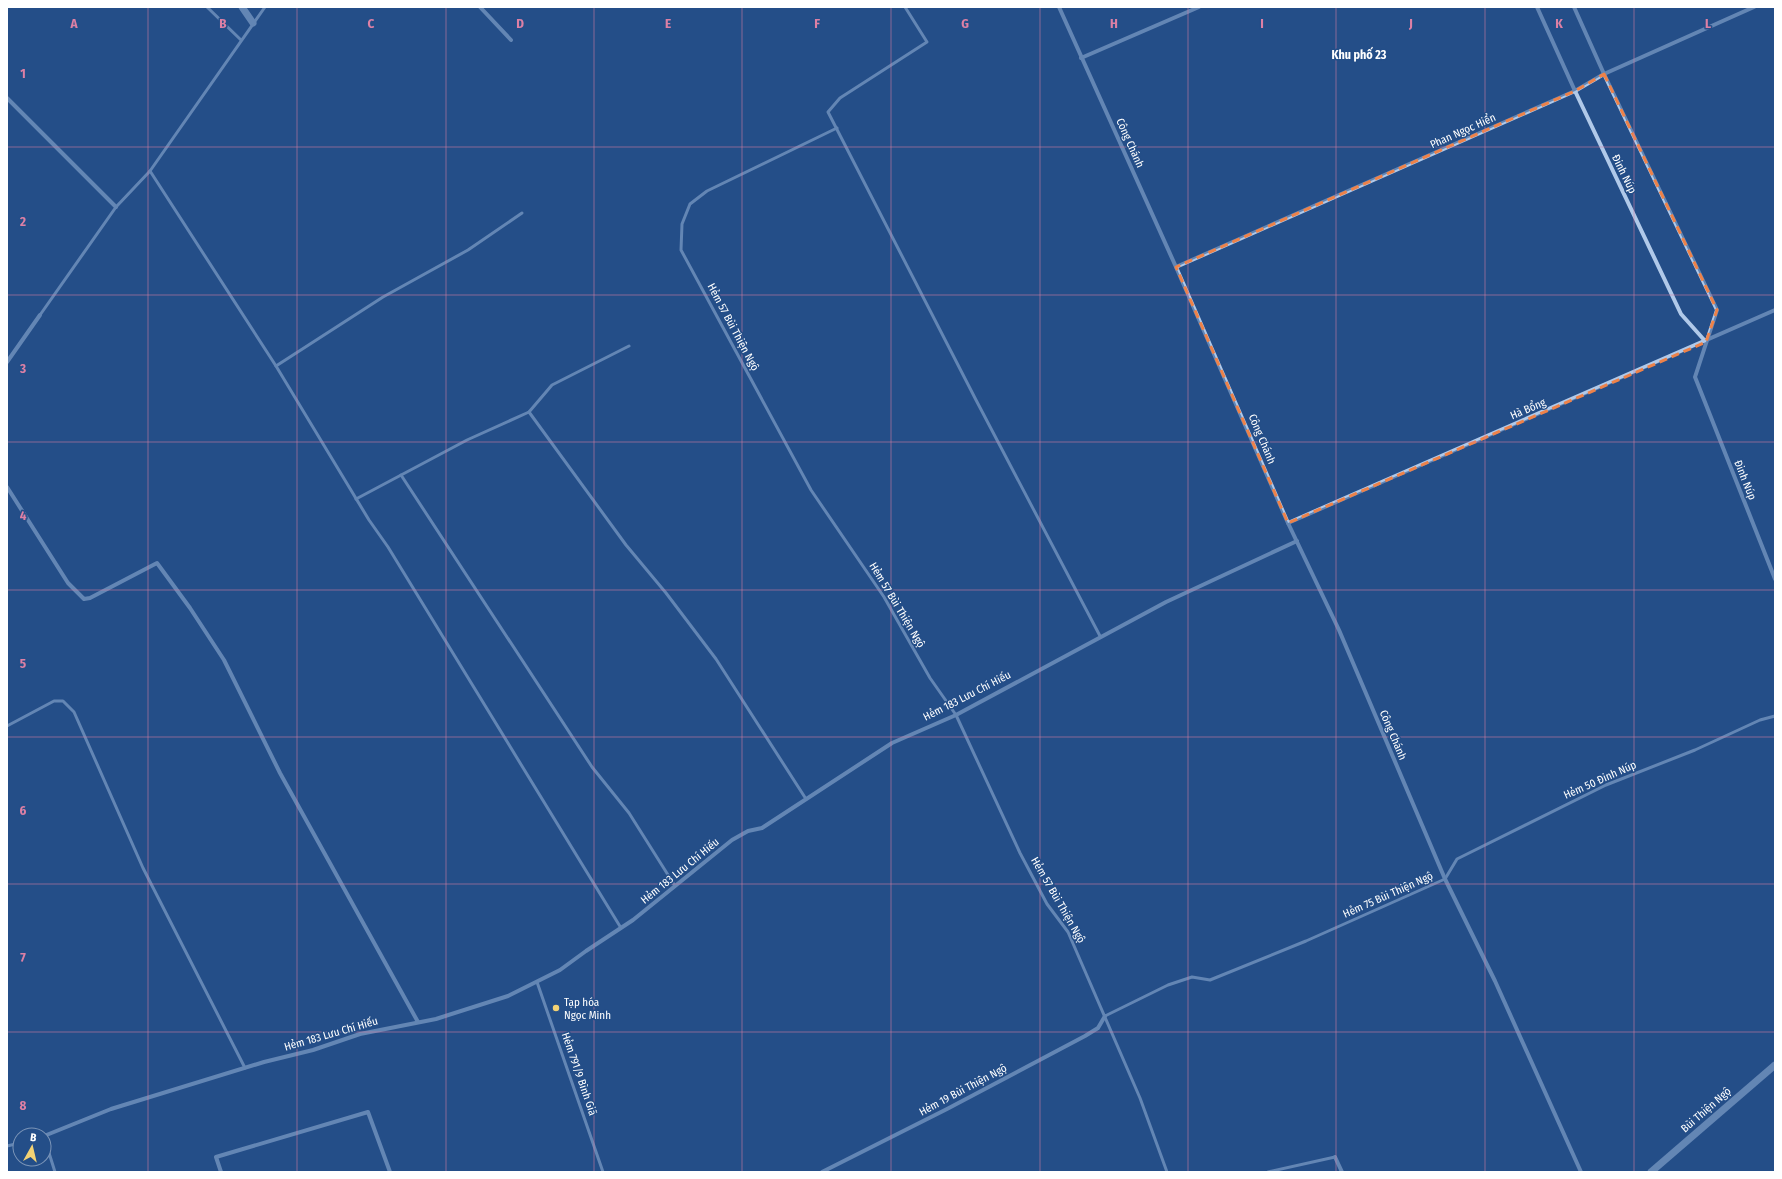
<svg xmlns="http://www.w3.org/2000/svg" width="1782" height="1179" font-family="'Fira Sans Condensed',sans-serif">
<rect width="100%" height="100%" fill="#244e88"/>
<g fill="none" stroke-linecap="round" stroke-linejoin="round">
<g stroke="#b0c9e9" stroke-width="3">
<path d="M207,7L241,40"/>
<path d="M905,7L927,42L840,98L828,112L976,400L1100,636"/>
<path d="M837,128L707,191L690,204L682,224L681,250L811,490L884,597L930,678L956,715L1020,853L1047,904L1068,932L1140,1098L1167,1172"/>
<path d="M150,171L276,366L369,520L388,547L621,928"/>
<path d="M40,315L116,207L150,171L265,7"/>
<path d="M276,366L383,297L468,250L522,213"/>
<path d="M529,412L626,545L666,593L716,659L806,799"/>
<path d="M401,475L592,767L629,813L675,886"/>
<path d="M356,499L467,440L529,412L552,385L629,346"/>
<path d="M7,726L54,701H63L74,712L143,868L245,1068"/>
<path d="M537,982L603,1172"/>
<path d="M1105,1016L1168,985L1192,977L1210,980L1306,941L1445,879L1457,859L1606,785L1695,750L1760,720L1775,716"/>
<path d="M44,1137L55,1172"/>
<path d="M7,1146L20,1143"/>
<path d="M1268,1172L1335,1157"/>
</g>
<g stroke="#b0c9e9" stroke-width="4">
<path d="M480,7L511,40"/>
<path d="M1059,7L1176,267L1288,523L1339,630L1445,879L1495,981L1581,1172"/>
<path d="M1537,7L1575,91L1681,314L1706,342"/>
<path d="M1574,7L1604,74L1717,310L1695,377L1775,579"/>
<path d="M1081,58L1199,7"/>
<path d="M7,98L116,207"/>
<path d="M1176,267L1575,91L1604,74L1754,7"/>
<path d="M7,362L40,315"/>
<path d="M7,487L68,583L84,599L90,598L157,563L190,608L224,660L280,773L418,1022"/>
<path d="M1288,523L1775,310"/>
<path d="M44,1136L111,1109L264,1062L313,1050L360,1034L436,1019L508,996L560,970L586,951L633,920L732,840L748,831L762,828L892,743L956,715L1166,602L1297,541"/>
<path d="M1335,1157L1342,1172"/>
<path d="M221,1172L216,1157L368,1112L390,1172"/>
<path d="M822,1172L947,1109L1085,1036L1098,1028L1105,1016"/>
</g>
<g stroke="#b0c9e9" stroke-width="7">
<path d="M242,7L253,23"/>
<path d="M1651,1172L1775,1065"/>
</g>
</g>
<path d="M0 0H1782V1179H0ZM1604,74L1717,310L1706,342L1288,523L1176,267L1575,91Z" fill="#244e88" fill-opacity=".55" fill-rule="evenodd"/>
<path fill="none" stroke="#ee8249" stroke-width="3" stroke-dasharray="8 5" stroke-linejoin="round" d="M1604,74L1717,310L1706,342L1288,523L1176,267L1575,91Z"/>
<path fill="none" stroke="#dd80a5" stroke-width="1" stroke-opacity="0.55" d="M148,7V1172M297,7V1172M446,7V1172M594,7V1172M742,7V1172M891,7V1172M1040,7V1172M1188,7V1172M1336,7V1172M1485,7V1172M1634,7V1172M7,147H1775M7,295H1775M7,442H1775M7,590H1775M7,737H1775M7,884H1775M7,1032H1775"/>
<circle fill="#f3d274" stroke="#244e88" stroke-width="1.5" cx="556" cy="1008" r="4"/>
<g text-anchor="middle" dominant-baseline="central" stroke-width="3" stroke-linejoin="round" paint-order="stroke">
<g font-size="11" fill="#fff" stroke="#244e88">
<text transform="translate(1463 131) rotate(-24)">Phan Ngọc Hiển</text>
<text transform="translate(1130 143) rotate(66)">Công Chánh</text>
<text transform="translate(1624 174) rotate(64)">Đinh Núp</text>
<text transform="translate(733 327) rotate(62)">Hẻm 57 Bùi Thiện Ngộ</text>
<text transform="translate(1528 409) rotate(-23)">Hà Bổng</text>
<text transform="translate(1262 439) rotate(67)">Công Chánh</text>
<text transform="translate(1745 480) rotate(68)">Đinh Núp</text>
<text transform="translate(897 605) rotate(59)">Hẻm 57 Bùi Thiện Ngộ</text>
<text transform="translate(967 696) rotate(-27)">Hẻm 183 Lưu Chí Hiếu</text>
<text transform="translate(1393 735) rotate(67)">Công Chánh</text>
<text transform="translate(1600 780) rotate(-24)">Hẻm 50 Đinh Núp</text>
<text transform="translate(680 871) rotate(-39)">Hẻm 183 Lưu Chí Hiếu</text>
<text transform="translate(1388 895) rotate(-24)">Hẻm 75 Bùi Thiện Ngộ</text>
<text transform="translate(1058 900) rotate(60)">Hẻm 57 Bùi Thiện Ngộ</text>
<text transform="translate(331 1034) rotate(-16)">Hẻm 183 Lưu Chí Hiếu</text>
<text transform="translate(579 1074) rotate(71)">Hẻm 791/9 Bình Giã</text>
<text transform="translate(963 1090) rotate(-28)">Hẻm 19 Bùi Thiện Ngộ</text>
<text transform="translate(1706 1110) rotate(-41)">Bùi Thiện Ngộ</text>
</g>
<g font-size="11" fill="#fff" stroke="#244e88" text-anchor="start">
<text x="564" y="1002">Tạp hóa<tspan x="564" dy="13">Ngọc Minh</tspan></text>
</g>
<g font-size="12" font-weight="bold" fill="#fff" stroke="#244e88">
<text x="1359" y="55">Khu phố 23</text>
</g>
</g>
<g font-size="13" text-anchor="middle" font-weight="bold" fill="#dd80a5" stroke="#244e88" stroke-width="3" stroke-linejoin="round" paint-order="stroke">
<text x="74" y="28">A</text>
<text x="223" y="28">B</text>
<text x="371" y="28">C</text>
<text x="520" y="28">D</text>
<text x="668" y="28">E</text>
<text x="817" y="28">F</text>
<text x="965" y="28">G</text>
<text x="1114" y="28">H</text>
<text x="1262" y="28">I</text>
<text x="1411" y="28">J</text>
<text x="1559" y="28">K</text>
<text x="1708" y="28">L</text>
<text x="23" y="78">1</text>
<text x="23" y="226">2</text>
<text x="23" y="373">3</text>
<text x="23" y="520">4</text>
<text x="23" y="668">5</text>
<text x="23" y="815">6</text>
<text x="23" y="962">7</text>
<text x="23" y="1110">8</text>
</g>
<rect width="1782" height="1179" fill="none" stroke="#ffffff" stroke-width="16"/>
<g transform="translate(32 1147) rotate(8)"><circle r="19" fill="#244e88" stroke="#7c95b8"/>
<path d="M0-3L7 15L0 10L-7 15Z" fill="#f3d274"/>
<text y="-6" font-size="11" font-weight="bold" text-anchor="middle" fill="#ffffff">B</text>
</g>
</svg>
